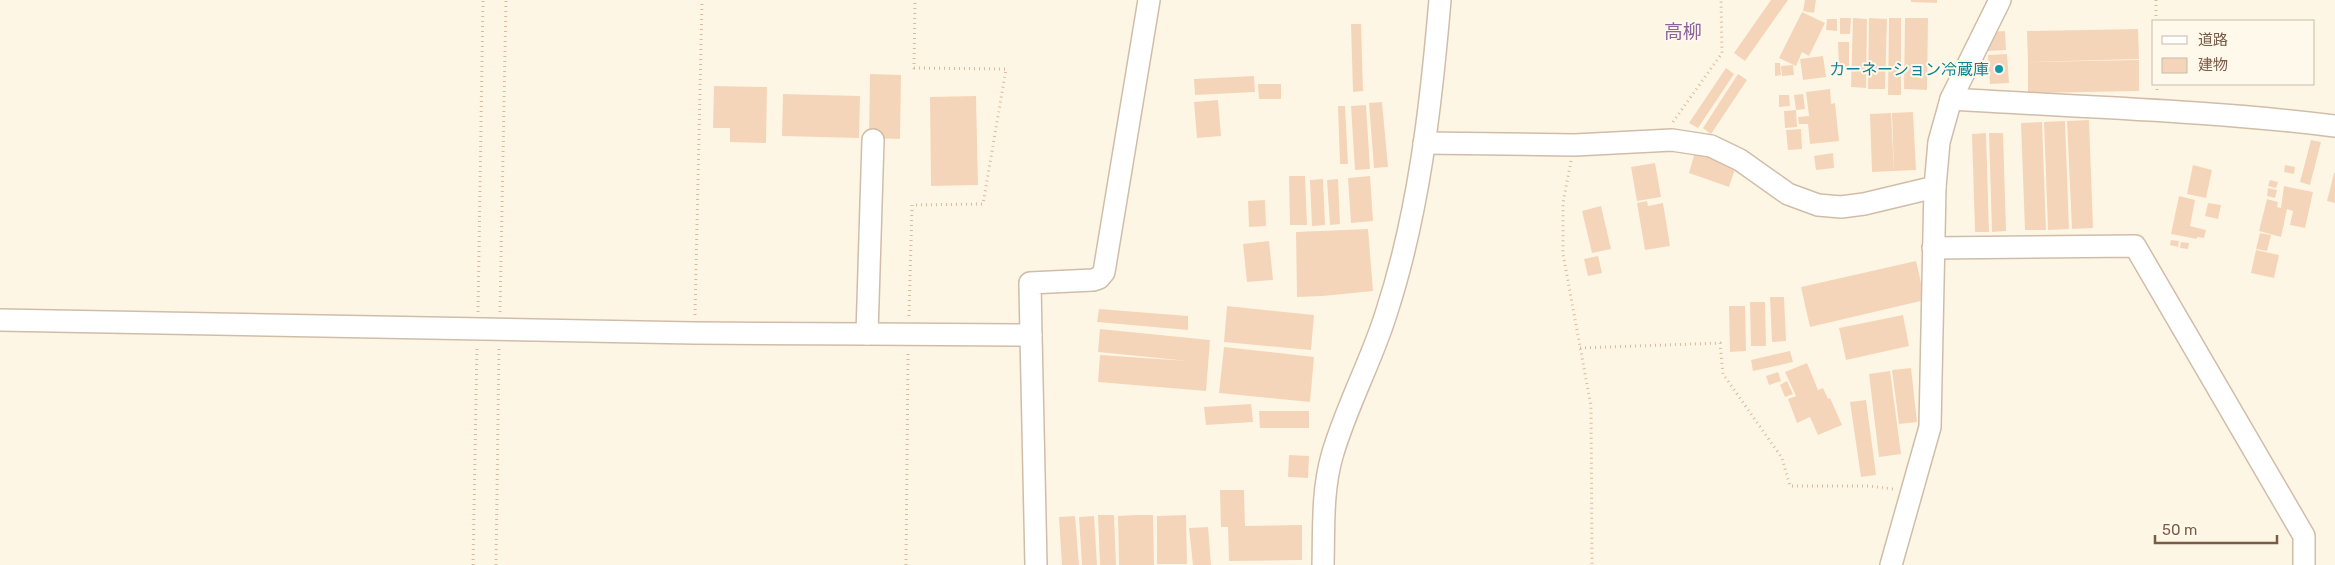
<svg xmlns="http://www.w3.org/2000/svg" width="2335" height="565" font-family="Rubik,'Noto Sans JP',sans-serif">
<rect width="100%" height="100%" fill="#fef6e4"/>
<g fill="#f5d5ba">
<path d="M1771,0H1788L1745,61L1734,53Z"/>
<path d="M1805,0H1816L1814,13L1803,11Z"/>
<path d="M1911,0H1937V3L1911,2Z"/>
<path d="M1802,12L1825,23L1809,56L1802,52L1796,66L1779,58Z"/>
<path d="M1840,18H1851L1850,34H1840Z"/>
<path d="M1853,18L1867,19L1866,88L1851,87Z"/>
<path d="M1869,18L1887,19L1885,89H1868Z"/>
<path d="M1889,18H1901V95H1888Z"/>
<path d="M1905,18H1928L1927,90L1904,89Z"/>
<path d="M1827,19H1837V31L1826,30Z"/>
<path d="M1351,24H1361L1363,91L1353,92Z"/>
<path d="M2138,29L2139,59L2028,62L2027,31Z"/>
<path d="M2005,31L2006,50L1988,51L1987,40L1991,32Z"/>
<path d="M1838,42H1849V69H1839Z"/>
<path d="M2007,54L2009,83L1990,84L1988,55Z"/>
<path d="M1823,56L1826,77L1803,80L1800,59Z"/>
<path d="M2139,60V91L2028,93V62Z"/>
<path d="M1775,63H1780L1781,75L1775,76Z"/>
<path d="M1793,65L1794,75L1782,76L1781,66Z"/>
<path d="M1726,68L1734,74L1698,128L1689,123Z"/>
<path d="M870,74L901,75L900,139L869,138Z"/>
<path d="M1738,74L1747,80L1711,134L1703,128Z"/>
<path d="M1254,76L1255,92L1195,95L1194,79Z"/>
<path d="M1258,84H1281V99H1259Z"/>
<path d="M714,86L767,87L766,143L730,142V128H713Z"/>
<path d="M1830,89L1831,104L1835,103L1839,141L1810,144L1808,124H1799L1798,117L1809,116L1806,92Z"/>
<path d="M783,94L860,96L859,138L782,136Z"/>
<path d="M1803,94L1805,109L1796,110L1794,95Z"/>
<path d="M1779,95H1789L1790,106L1779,107Z"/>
<path d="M976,96L978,185L931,186L930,97Z"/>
<path d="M1218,100L1221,136L1197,138L1194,102Z"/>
<path d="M1382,102L1388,167L1374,168L1369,103Z"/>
<path d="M1366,105L1370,169L1355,170L1351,106Z"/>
<path d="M1338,106H1345L1348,164H1340Z"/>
<path d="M1796,110L1797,127L1785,128L1784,111Z"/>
<path d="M1913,112L1916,170L1894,171L1892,113Z"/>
<path d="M1891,113L1894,171L1872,172L1870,114Z"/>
<path d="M2089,120L2093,228L2072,229L2067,121Z"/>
<path d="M2065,121L2069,229L2048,230L2044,122Z"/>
<path d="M2042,122L2046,230H2025L2021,123Z"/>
<path d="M1801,129L1802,149L1788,150L1786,130Z"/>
<path d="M1986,133L1989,232H1975L1972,134Z"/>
<path d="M1989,133H2003L2006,231L1992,232Z"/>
<path d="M2311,140L2321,142L2310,185L2300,182Z"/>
<path d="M1695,152L1736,166L1729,187L1689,173Z"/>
<path d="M1833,153L1834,168L1816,170L1814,156Z"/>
<path d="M1655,163L1661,197L1637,201L1631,167Z"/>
<path d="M2193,165L2212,170L2206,198L2187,194Z"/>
<path d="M2285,165L2295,167L2294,174L2284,172Z"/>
<path d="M2334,173H2335V203L2327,201Z"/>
<path d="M1289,176H1305L1307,225H1290Z"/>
<path d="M1370,176L1373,221L1351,223L1348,178Z"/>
<path d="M1323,179L1325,225L1312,226L1310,180Z"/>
<path d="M1338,179L1340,224L1330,225L1327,180Z"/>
<path d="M2270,180L2278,182L2276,188L2268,186Z"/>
<path d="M2284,186L2313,192L2305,228L2290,225L2293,211L2287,209L2281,237L2259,231L2267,199L2278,202L2277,207L2281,208Z"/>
<path d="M2268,188L2277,190L2275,198L2267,196Z"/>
<path d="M2179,196L2195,200L2190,226L2206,230L2204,238L2197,237V239L2171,234Z"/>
<path d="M1265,200L1266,226L1249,227L1248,201Z"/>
<path d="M1647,201L1648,206L1663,203L1670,246L1645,250L1637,203Z"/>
<path d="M2208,203L2221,205L2218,219L2205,216Z"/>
<path d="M1601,206L1611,249L1592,253L1582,211Z"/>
<path d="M1368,229L1373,291L1323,296L1297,297L1296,232Z"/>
<path d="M2260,233L2271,235L2267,251L2256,249Z"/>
<path d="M2171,240L2179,241L2178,247L2170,245Z"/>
<path d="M1269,241L1273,280L1247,282L1243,244Z"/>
<path d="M2181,242L2189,243L2188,249L2180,248Z"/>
<path d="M2256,250L2279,255L2274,278L2251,273Z"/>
<path d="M1598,256L1602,273L1588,276L1584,259Z"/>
<path d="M1916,261L1925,300L1810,327L1801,287Z"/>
<path d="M1770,297H1784L1786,341L1772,342Z"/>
<path d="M1750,302H1765L1766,346H1751Z"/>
<path d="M1227,306L1314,315L1311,350L1224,342Z"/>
<path d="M1729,306H1745L1746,351L1730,352Z"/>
<path d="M1099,309L1188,316V330L1097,322Z"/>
<path d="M1903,315L1909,346L1846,360L1839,328Z"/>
<path d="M1100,329L1210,340L1206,391L1098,382L1100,355L1188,361L1098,352Z"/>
<path d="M1224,347L1314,357L1310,402L1219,393Z"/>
<path d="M1790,351L1793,362L1753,371L1751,360Z"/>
<path d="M1807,363L1818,390L1823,388L1828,399L1830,398L1842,425L1818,435L1810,417L1797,423L1788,399L1796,396L1785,372Z"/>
<path d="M1911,368L1917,422L1899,424L1892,370Z"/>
<path d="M1890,371L1901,454L1879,457L1869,374Z"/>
<path d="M1778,372L1781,381L1769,385L1766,376Z"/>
<path d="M1787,381L1793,394L1785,397L1780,385Z"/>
<path d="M1866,400L1876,475L1861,477L1850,402Z"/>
<path d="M1251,404L1253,422L1206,425L1204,407Z"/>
<path d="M1259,411H1309V428H1260Z"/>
<path d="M1289,455L1309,456L1308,478L1288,477Z"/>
<path d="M1220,490H1244L1245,526L1302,525V560L1229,561L1228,527H1221Z"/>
<path d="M1098,515H1114L1116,565H1100Z"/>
<path d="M1135,515H1153L1154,565H1119L1118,516Z"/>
<path d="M1186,515L1187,564H1157V516Z"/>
<path d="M1075,516L1079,565H1062L1059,517Z"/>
<path d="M1094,516L1097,565H1082L1079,517Z"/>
<path d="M1208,527L1211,565H1193L1189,528Z"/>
</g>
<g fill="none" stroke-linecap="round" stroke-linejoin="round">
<g stroke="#d0bda9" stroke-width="24">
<g id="minor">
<path d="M2000,0L1951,99C2079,107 2207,110 2335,126"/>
<path d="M1424,143L1575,145L1672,140L1711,146L1740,160L1788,194L1818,205L1841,207L1864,204L1935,187L1939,142L1951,99"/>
<path d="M1933,248L2135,246L2304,536V565"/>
<path d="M0,320L694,333L867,334L873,140"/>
<path d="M867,334L1031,335L1030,283L1093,280L1099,278L1104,272L1149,0"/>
<path d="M1031,335L1036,565"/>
<path d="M1323,565C1324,528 1322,491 1332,456C1346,407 1371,362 1386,314C1419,213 1431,105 1440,0"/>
<path d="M1891,565L1930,427L1935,187"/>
</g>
</g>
<g stroke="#dbb99c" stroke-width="3" stroke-dasharray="1 4" stroke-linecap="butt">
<path d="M2156,0V21"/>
<path d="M2157,84V94"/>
<path d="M1673,122L1722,53L1721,0"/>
<path d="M1571,161L1563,203V254L1591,406L1592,565"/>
<path d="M478,312L483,0"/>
<path d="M500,312L506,0"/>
<path d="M695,315L702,0"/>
<path d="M909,316L912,205L983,204L1006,69L914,68L915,0"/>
<path d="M1580,348L1720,343L1723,374L1782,458L1790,486H1868L1893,489"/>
<path d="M473,565L477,346"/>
<path d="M496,565L499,346"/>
<path d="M906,565L908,353"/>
</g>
<use href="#minor" stroke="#fff" stroke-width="21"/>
</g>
<circle fill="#0f9aa8" stroke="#fff9ec" stroke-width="2" cx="1999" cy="69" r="5"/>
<g text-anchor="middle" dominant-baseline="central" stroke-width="4" stroke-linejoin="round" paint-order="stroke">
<g font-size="16" fill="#0d838f" stroke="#fff9ec" text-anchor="end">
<text x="1989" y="69">カーネーション冷蔵庫</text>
</g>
<g font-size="19" fill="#8d629d" stroke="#fff9ec">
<text x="1683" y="31">高柳</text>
</g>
</g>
<rect x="2152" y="20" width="162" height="65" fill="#fff9ec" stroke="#c9baaa"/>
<rect x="2162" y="36" width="25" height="8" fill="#ffffff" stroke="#c9baaa"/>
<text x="2198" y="45" font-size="15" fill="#795c47">道路</text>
<rect x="2162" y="58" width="25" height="15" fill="#f5d5ba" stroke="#c9baaa"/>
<text x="2198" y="70" font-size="15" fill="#795c47">建物</text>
<path d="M2155 535v8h122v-8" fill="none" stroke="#795c47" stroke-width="2.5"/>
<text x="2162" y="535" font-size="15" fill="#795c47" stroke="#fff9ec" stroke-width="4" paint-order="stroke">50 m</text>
</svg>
